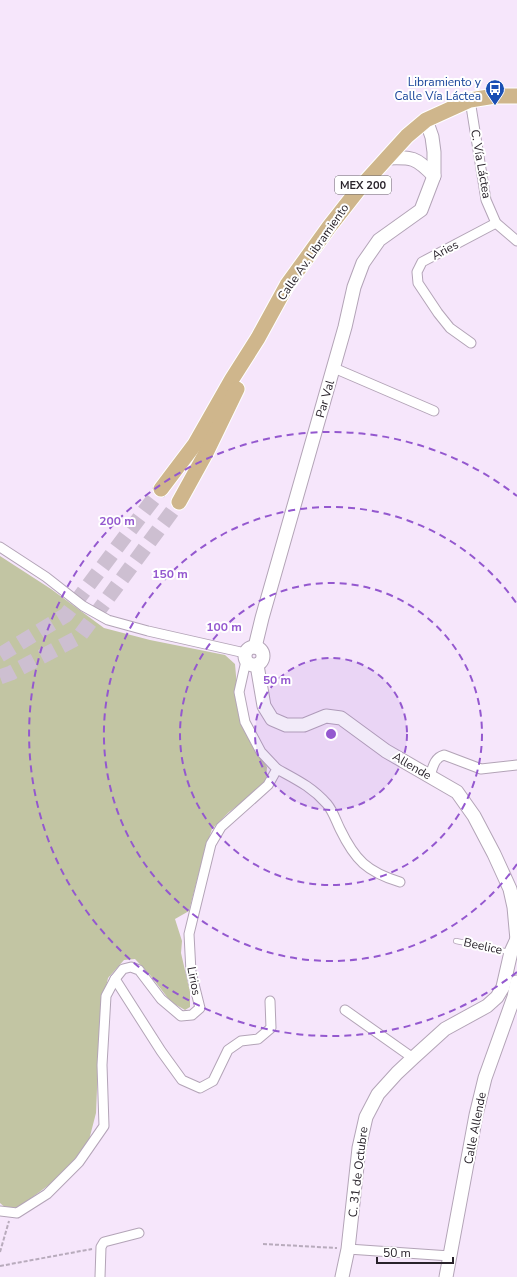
<svg xmlns="http://www.w3.org/2000/svg" width="517" height="1277" font-family="'Nunito Sans',sans-serif">
<rect width="100%" height="100%" fill="#f6e6fb"/>
<path fill="#c2c5a3" d="M0,556L51,589L104,628L150,640L225,655L235,664L239,710L251,744L267,767L266,781L253,794L229,812L212,829L204,853L189,911L175,919L182,941L181,953L190,992V1007L185,1010L171,1002L150,975L135,959L124,960L108,978L100,1016L96,1113L88,1144L57,1179L19,1207L7,1209L0,1203Z"/>
<g fill="none" stroke-linecap="round" stroke-linejoin="round">
<g stroke="#cdbfd1" stroke-width="15" stroke-dasharray="15 8" stroke-linecap="butt">
<path d="M0,655L66,615L161,489"/>
<path d="M0,677L11,673L79,637L179,502"/>
</g>
<g stroke="#b3a4b7" stroke-width="6">
<path id="lane" d="M456,941L509,952"/>
</g>
<g stroke="#b3a4b7" stroke-width="11">
<g id="street">
<path d="M470,100L486,200L496,223L517,241"/>
<path d="M471,343L450,328L438,313L418,283L417,272L422,262L496,223"/>
<path d="M334,368L434,411"/>
<path d="M0,547L46,577L83,606L108,620L148,631L245,653"/>
<path d="M277,769C297,780 312,787 327,804C333,811 336,821 340,829C355,860 367,872 400,882"/>
<path d="M430,776C433,767 434,758 444,755L481,769L517,765"/>
<path d="M115,979L161,1051L182,1080L200,1088L213,1081L228,1050L241,1041L258,1039L271,1028L270,1001"/>
<path d="M345,1010L413,1058"/>
<path d="M0,1211L17,1213L47,1194L79,1162L104,1126L102,1065L106,996L115,979L123,969L131,967L139,970L161,999L181,1016L192,1015L200,1008L191,972L189,934L211,844L221,827L268,785L277,769L261,752L245,722L239,692L246,661"/>
<path d="M348,1249L450,1256"/>
<path d="M100,1277L101,1247L104,1242L139,1233"/>
</g>
</g>
<g stroke="#b3a4b7" stroke-width="15">
<g id="secondary">
<path d="M387,158C412,157 416,157 434,176"/>
<circle cx="254" cy="656" r="9"/>
<path d="M255,647L262,618L345,327L354,287L363,263L379,240L421,210L434,176V152L432,137L426,120"/>
<path d="M257,665L264,706L272,719L286,725H304L326,716L341,718L386,751L457,792L474,816L494,854L510,889L514,907L517,940"/>
<path d="M342,1277L348,1249L359,1148L366,1117L378,1094L397,1073L413,1058L445,1029L487,1006L497,997L503,987L511,952L517,939"/>
<path d="M446,1277L476,1115L485,1078L514,997L517,982"/>
</g>
</g>
<g stroke="#fff" stroke-width="17">
<g id="primary">
<path d="M161,489L195,444L232,379L258,338L287,285L329,227L358,190L387,158L407,136L426,120L470,100L495,96H517"/>
<path d="M179,502L206,453L237,389"/>
</g>
</g>
<g stroke="#b8abbc" stroke-width="2" stroke-dasharray="4 2" stroke-linecap="butt">
<path d="M263,1244L337,1248"/>
<path d="M0,1252L9,1221"/>
<path d="M0,1266L92,1249"/>
</g>
<use href="#lane" stroke="#fff" stroke-width="4.5"/>
<use href="#street" stroke="#fff" stroke-width="9"/>
<use href="#secondary" stroke="#fff" stroke-width="13"/>
<use href="#primary" stroke="#cfb68c" stroke-width="15"/>
</g>
<circle cx="331" cy="734" r="76" fill="#9458cf" fill-opacity=".12"/>
<g fill="none" stroke="#9458cf" stroke-width="2" stroke-dasharray="7 5">
<circle cx="331" cy="734" r="76"/>
<circle cx="331" cy="734" r="151"/>
<path d="M517 864A227 227 0 1 1 517 604"/>
<path d="M517 972A302 302 0 1 1 517 496"/>
</g>
<defs>
<g id="bus-pin" transform="scale(1)"><path d="M0 17L-7.5 6A9.5 9.5 0 1 1 7.5 6Z" fill="#1a4fb4" stroke="#fff"/><path d="M-5-6H5V4H4V6H2V4H-2V6H-4V4H-5ZM-3.5-4V0h7V-4ZM-3.5 1.2v1.5H-2V1.2ZM2 1.2v1.5H3.5V1.2Z" fill="#fff"/></g>
</defs>
<g fill-rule="evenodd">
<use href="#bus-pin" x="495" y="89"/>
</g>
<g text-anchor="middle" dominant-baseline="central" stroke-width="4" stroke-linejoin="round" paint-order="stroke">
<rect fill="#fff" stroke="#69656b" stroke-width="1" x="335" y="176" width="56" height="18" rx="3"/>
<g font-size="11" font-weight="bold" fill="#29232b">
<text x="363" y="185">MEX 200</text>
</g>
<g font-size="12" fill="#164399" stroke="#fff" text-anchor="end">
<text x="481" y="82">Libramiento y<tspan x="481" dy="14">Calle Vía Láctea</tspan></text>
</g>
<g font-size="12" fill="#29232b" stroke="#fff">
<text transform="translate(481 164) rotate(80)">C. Vía Láctea</text>
<text transform="translate(445 250) rotate(-28)">Aries</text>
<text transform="translate(313 252) rotate(-55)">Calle Av. Libramiento</text>
<text transform="translate(325 399) rotate(-74)">Par Val</text>
<text transform="translate(412 766) rotate(30)">Allende</text>
<text transform="translate(483 946) rotate(12)">Beelice</text>
<text transform="translate(194 981) rotate(79)">Lirios</text>
<text transform="translate(475 1128) rotate(-79)">Calle Allende</text>
<text transform="translate(358 1172) rotate(-83)">C. 31 de Octubre</text>
</g>
</g>
<circle cx="331" cy="734" r="6" fill="#9458cf" stroke="#fff" stroke-width="2"/>
<g font-size="12" text-anchor="middle" font-weight="bold" fill="#9458cf" stroke="#fff" stroke-width="4" stroke-linejoin="round" paint-order="stroke">
<text x="117" y="525">200 m</text>
<text x="170" y="578">150 m</text>
<text x="224" y="631">100 m</text>
<text x="277" y="684">50 m</text>
</g>
<path d="M377 1257v6h76v-6" fill="none" stroke="#29232b" stroke-width="2"/>
<text x="383" y="1257" font-size="12" fill="#29232b" stroke="#ffffff" stroke-width="3" paint-order="stroke">50 m</text>
</svg>
